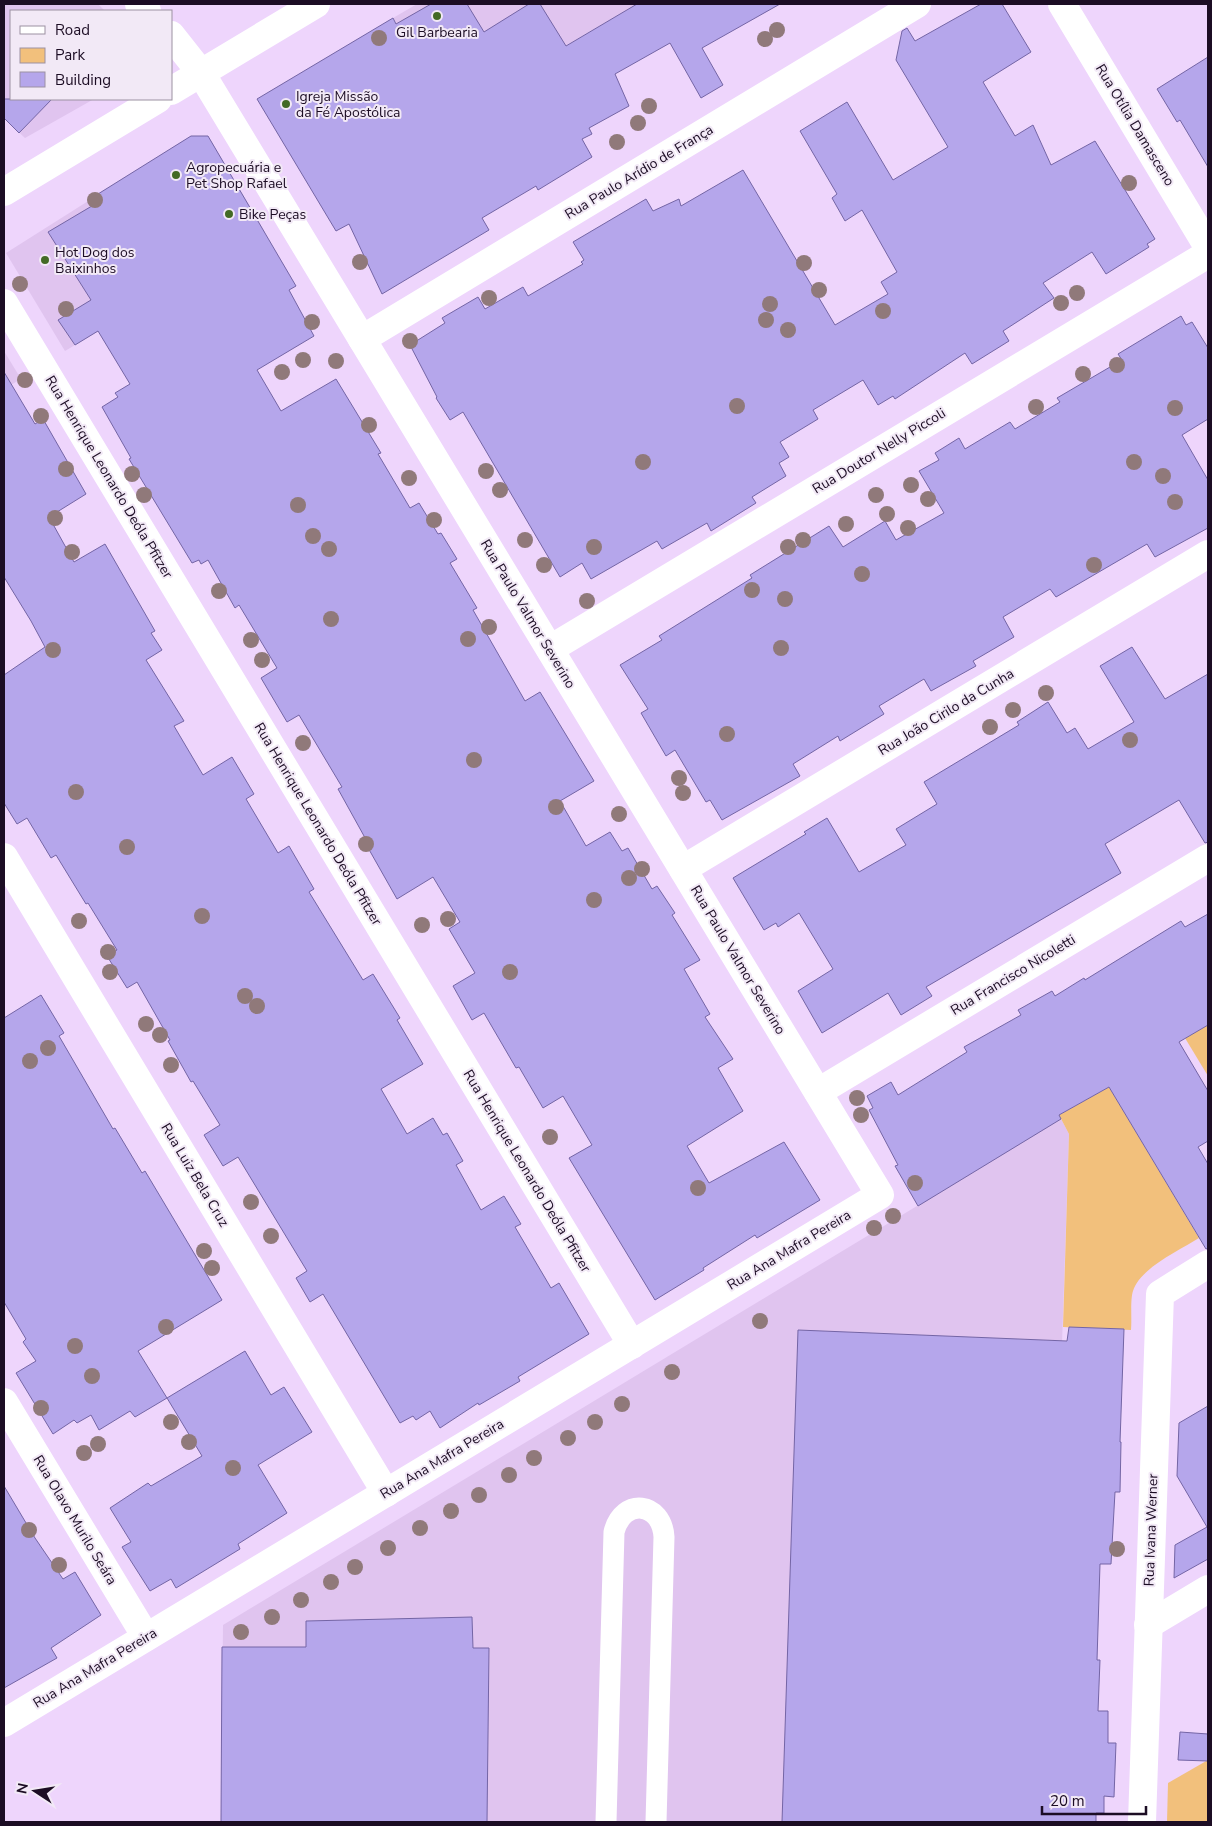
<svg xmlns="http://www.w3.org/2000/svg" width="1212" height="1826" font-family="'Nunito Sans',sans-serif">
<rect width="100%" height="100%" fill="#eed5fc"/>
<g fill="#e0c4ef">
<path d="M4,4H98L105,11H11V99H94L25,138L4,118Z"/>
<path d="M417,4H637L538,62L428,78L393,18Z"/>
<path d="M191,136H208L265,232L65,351L6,253Z"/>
<path d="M4,351L21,379L4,389Z"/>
<path d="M1061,1119L1069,1134L1046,1822H221L223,1625Z"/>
</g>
<g fill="#f2c07c">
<path d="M1208,1025V1076L1185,1038Z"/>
<path d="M1109,1087L1199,1238C1180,1250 1140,1268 1133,1291C1130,1300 1132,1319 1131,1330L1063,1327L1069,1134L1059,1115Z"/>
<path d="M1208,1760V1822H1167L1168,1783Z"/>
</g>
<g fill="#b5a6eb" stroke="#7465a5">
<path d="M431,4H467L484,32L529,4H540L566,46L637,4H780L702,48L723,85L701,98L670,43L615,74L629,106L589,128L592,134L582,139L592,157L538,190L536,186L482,218L489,230L382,294L349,224L336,231L257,99L393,18L396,24Z"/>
<path d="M981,4H1002L1031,52L983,82L1015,136L1033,125L1051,165L1095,141L1155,239L1147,244L1149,247L1106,274L1092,252L1043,283L1054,298L1003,331L1009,341L972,364L965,353L895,399L893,396L878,405L863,380L813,410L818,419L780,442L789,457L779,463L786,476L752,497L756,503L711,531L707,523L662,549L657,541L591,579L582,563L560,577L463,412L450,420L436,398L437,397L410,345L445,323L442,318L478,297L485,309L523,287L528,296L583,264L581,262L584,260L573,242L646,199L653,211L679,199L681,206L743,170L835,325L888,294L881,282L897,272L862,210L845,221L832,198L837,194L800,131L847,102L893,180L948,147L896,60L902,31L907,28L915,41Z"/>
<path d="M1208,57V167L1180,120L1177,122L1157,89Z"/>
<path d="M4,99H52L19,133L4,118Z"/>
<path d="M191,136H208L296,286L289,290L314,336L257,370L281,411L336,379L381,453L378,454L410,508L419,503L438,534L441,533L457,559L450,563L477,608L473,610L525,701L540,692L594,781L560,801L586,846L610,832L622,851L628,848L652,889L657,886L675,913L672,915L700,960L684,969L710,1014L705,1017L733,1059L718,1068L743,1111L687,1146L709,1183L784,1142L820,1200L757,1238L755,1235L703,1268L704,1270L655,1300L569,1158L592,1145L563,1096L543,1108L519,1067L516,1068L484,1013L472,1020L453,986L475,973L449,929L460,922L433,877L397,899L367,846L369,845L338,789L342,787L299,715L287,722L261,678L277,668L239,605L235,608L208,560L201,564L199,560L192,563L129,459L131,458L102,407L118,397L115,393L130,384L98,331L75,345L58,320L91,300L48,232L102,200L98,194Z"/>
<path d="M1181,316L1186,325L1192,322L1208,348V419L1182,435L1208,480V528L1155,557L1147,544L1056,597L1050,589L1003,617L1014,637L973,661L976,666L931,691L924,679L879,706L884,714L840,741L838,736L793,764L800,776L722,820L710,800L706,802L675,750L666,756L641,713L648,709L620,665L662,640L659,636L752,578L750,575L829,526L843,547L885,521L896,540L944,513L919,471L939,460L935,453L959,438L965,449L1010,422L1015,429L1060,402L1057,398L1122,360L1118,354Z"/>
<path d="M4,372L35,424L43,419L86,494L49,517L74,562L105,544L155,631L151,633L162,650L146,660L184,721L174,726L203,775L232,757L254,794L246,799L278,853L289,846L314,889L309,892L363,980L373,974L400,1018L397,1020L423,1064L381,1089L407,1134L433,1118L443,1135L447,1133L463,1161L456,1165L481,1210L504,1196L521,1224L515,1227L551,1288L559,1283L589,1334L518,1377L520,1381L479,1405L478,1403L440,1428L430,1411L416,1420L413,1416L400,1423L323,1294L310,1302L296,1278L307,1271L238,1157L223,1166L204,1135L220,1125L193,1081L191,1082L168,1041L170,1040L137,982L127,988L107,956L117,950L88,903L86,904L56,855L51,858L27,818L17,824L4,803V675L45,647L31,621L4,577Z"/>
<path d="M1132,647L1165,699L1208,674V842L1205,843L1179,800L1105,844L1121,873L926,987L932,996L901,1015L888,993L822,1033L798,991L833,969L799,913L778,927L776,923L764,930L733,878L806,834L804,832L827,818L859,872L906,845L896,829L937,804L924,782L1019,725L1017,722L1048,702L1067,733L1075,728L1088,749L1134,722L1100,666Z"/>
<path d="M1208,914V1025L1179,1042L1208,1091V1141L1198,1147L1208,1164V1248L1206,1249L1109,1087L1059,1115L1061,1119L918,1206L895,1166L898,1165L869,1110L873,1108L867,1096L891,1082L898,1095L967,1052L964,1047L1021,1015L1018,1010L1052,991L1055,996L1084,978L1085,980L1181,921L1185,927Z"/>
<path d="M41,995L64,1033L59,1036L113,1129L115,1128L142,1173L145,1171L222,1300L138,1351L167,1398L245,1351L271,1395L284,1387L312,1432L258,1465L287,1513L238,1544L240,1549L176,1588L171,1579L150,1591L122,1547L131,1542L110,1508L148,1483L151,1486L202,1456L167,1398L135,1417L130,1411L99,1430L91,1415L77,1423L74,1420L53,1434L16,1373L36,1361L23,1342L26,1339L4,1302V1018Z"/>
<path d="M1069,1327L1124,1329L1120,1442H1121L1120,1492H1115L1111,1564H1100L1097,1660H1100L1098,1711H1108V1743H1116L1114,1797L1104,1796V1813H1096V1822H782L798,1330L1067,1341Z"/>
<path d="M1208,1406V1559L1174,1578L1175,1545L1207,1527L1177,1476L1179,1423Z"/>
<path d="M4,1486L35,1538L63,1579L75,1572L101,1615L51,1648L57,1658L4,1688Z"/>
<path d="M472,1617L473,1648H489L487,1822H221L222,1647H306V1621Z"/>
<path d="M1180,1732L1208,1734V1761L1178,1760Z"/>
</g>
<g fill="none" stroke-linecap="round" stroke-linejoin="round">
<path stroke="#fff" stroke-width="21" d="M606,1822L614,1532C623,1497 662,1502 664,1537L656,1822"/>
<g stroke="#fff" stroke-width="28">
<path d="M139,4L147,11"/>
<path d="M1062,4L1208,247"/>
<path d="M4,303L632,1345"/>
<path d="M362,339L917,4"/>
<path d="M550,649L1208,254"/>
<path d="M4,857L386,1493"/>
<path d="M683,869L1208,554"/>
<path d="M818,1092L1208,858"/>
<path d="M4,1402L146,1637"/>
<path d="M1148,1625L1208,1589"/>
<path d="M4,1723L880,1195L201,73L171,35"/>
<path d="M1142,1822L1160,1294L1208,1264"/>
</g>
<g stroke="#fff" stroke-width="28">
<path d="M171,91L316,4"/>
<path d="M4,192L158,99"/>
</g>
</g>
<g fill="#90797a">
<circle cx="777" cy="30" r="8"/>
<circle cx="379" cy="38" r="8"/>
<circle cx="765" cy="39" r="8"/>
<circle cx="649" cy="106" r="8"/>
<circle cx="638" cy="123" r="8"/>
<circle cx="617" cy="142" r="8"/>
<circle cx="1129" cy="183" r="8"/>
<circle cx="95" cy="200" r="8"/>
<circle cx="360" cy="262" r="8"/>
<circle cx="804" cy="263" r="8"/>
<circle cx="20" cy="284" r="8"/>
<circle cx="819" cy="290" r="8"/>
<circle cx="1077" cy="293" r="8"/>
<circle cx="489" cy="298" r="8"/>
<circle cx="1061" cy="303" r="8"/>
<circle cx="770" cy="304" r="8"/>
<circle cx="66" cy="309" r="8"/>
<circle cx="883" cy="311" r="8"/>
<circle cx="766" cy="320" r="8"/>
<circle cx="312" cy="322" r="8"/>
<circle cx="788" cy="330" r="8"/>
<circle cx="410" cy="341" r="8"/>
<circle cx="303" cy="360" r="8"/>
<circle cx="336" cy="361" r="8"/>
<circle cx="1117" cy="365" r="8"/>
<circle cx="282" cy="372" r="8"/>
<circle cx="1083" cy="374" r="8"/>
<circle cx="25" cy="380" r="8"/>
<circle cx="737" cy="406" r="8"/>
<circle cx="1036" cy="407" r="8"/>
<circle cx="1175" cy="408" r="8"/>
<circle cx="41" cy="416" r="8"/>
<circle cx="369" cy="425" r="8"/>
<circle cx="643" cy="462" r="8"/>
<circle cx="1134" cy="462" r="8"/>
<circle cx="66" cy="469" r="8"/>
<circle cx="486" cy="471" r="8"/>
<circle cx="132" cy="474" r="8"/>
<circle cx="1163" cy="476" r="8"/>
<circle cx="409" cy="478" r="8"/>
<circle cx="911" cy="485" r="8"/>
<circle cx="500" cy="490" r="8"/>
<circle cx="144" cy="495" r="8"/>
<circle cx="876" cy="495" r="8"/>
<circle cx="928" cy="499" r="8"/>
<circle cx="1175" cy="502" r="8"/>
<circle cx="298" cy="505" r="8"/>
<circle cx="887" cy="514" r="8"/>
<circle cx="55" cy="518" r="8"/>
<circle cx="434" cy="520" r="8"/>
<circle cx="846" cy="524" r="8"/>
<circle cx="908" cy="528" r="8"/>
<circle cx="313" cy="536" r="8"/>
<circle cx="525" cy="540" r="8"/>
<circle cx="803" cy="540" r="8"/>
<circle cx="594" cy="547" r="8"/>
<circle cx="788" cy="547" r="8"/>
<circle cx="329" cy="549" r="8"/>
<circle cx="72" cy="552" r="8"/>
<circle cx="544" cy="565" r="8"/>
<circle cx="1094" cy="565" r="8"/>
<circle cx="862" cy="574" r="8"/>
<circle cx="752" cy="590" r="8"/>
<circle cx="219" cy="591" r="8"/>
<circle cx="785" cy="599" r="8"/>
<circle cx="587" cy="601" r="8"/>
<circle cx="331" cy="619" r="8"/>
<circle cx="489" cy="627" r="8"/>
<circle cx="468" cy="639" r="8"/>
<circle cx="251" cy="640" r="8"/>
<circle cx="781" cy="648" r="8"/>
<circle cx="53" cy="650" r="8"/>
<circle cx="262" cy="660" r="8"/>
<circle cx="1046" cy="693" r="8"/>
<circle cx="1013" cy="710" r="8"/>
<circle cx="990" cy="727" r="8"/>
<circle cx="727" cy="734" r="8"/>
<circle cx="1130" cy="740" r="8"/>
<circle cx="303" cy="743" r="8"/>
<circle cx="474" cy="760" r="8"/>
<circle cx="679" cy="778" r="8"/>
<circle cx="76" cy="792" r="8"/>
<circle cx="683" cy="793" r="8"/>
<circle cx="556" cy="807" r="8"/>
<circle cx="619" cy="814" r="8"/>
<circle cx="366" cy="844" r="8"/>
<circle cx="127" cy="847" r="8"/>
<circle cx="642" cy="869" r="8"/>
<circle cx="629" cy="878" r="8"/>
<circle cx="594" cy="900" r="8"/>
<circle cx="202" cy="916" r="8"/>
<circle cx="448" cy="919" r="8"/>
<circle cx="79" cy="921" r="8"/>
<circle cx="422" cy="925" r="8"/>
<circle cx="108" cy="952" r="8"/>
<circle cx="110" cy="972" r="8"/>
<circle cx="510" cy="972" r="8"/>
<circle cx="245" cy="996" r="8"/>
<circle cx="257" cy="1006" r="8"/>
<circle cx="146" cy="1024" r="8"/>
<circle cx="160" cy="1035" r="8"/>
<circle cx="48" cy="1048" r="8"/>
<circle cx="30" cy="1061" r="8"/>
<circle cx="171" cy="1065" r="8"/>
<circle cx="857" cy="1098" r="8"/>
<circle cx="861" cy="1115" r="8"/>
<circle cx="550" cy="1137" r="8"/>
<circle cx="915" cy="1183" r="8"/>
<circle cx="698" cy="1188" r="8"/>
<circle cx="251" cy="1202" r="8"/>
<circle cx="893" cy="1216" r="8"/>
<circle cx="874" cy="1228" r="8"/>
<circle cx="271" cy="1236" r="8"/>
<circle cx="204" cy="1251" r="8"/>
<circle cx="212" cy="1268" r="8"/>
<circle cx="760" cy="1321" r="8"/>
<circle cx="166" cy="1327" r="8"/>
<circle cx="75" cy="1346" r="8"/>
<circle cx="672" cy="1372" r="8"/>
<circle cx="92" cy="1376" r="8"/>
<circle cx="622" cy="1404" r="8"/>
<circle cx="41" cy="1408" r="8"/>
<circle cx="171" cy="1422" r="8"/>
<circle cx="595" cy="1422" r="8"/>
<circle cx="568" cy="1438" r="8"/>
<circle cx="189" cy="1442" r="8"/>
<circle cx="98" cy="1444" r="8"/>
<circle cx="84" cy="1453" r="8"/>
<circle cx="534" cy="1458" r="8"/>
<circle cx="233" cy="1468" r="8"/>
<circle cx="509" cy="1475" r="8"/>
<circle cx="479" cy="1495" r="8"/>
<circle cx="451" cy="1511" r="8"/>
<circle cx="420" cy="1528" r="8"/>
<circle cx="29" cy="1530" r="8"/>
<circle cx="388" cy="1548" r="8"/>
<circle cx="1117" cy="1549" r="8"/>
<circle cx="59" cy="1565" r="8"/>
<circle cx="355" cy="1567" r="8"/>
<circle cx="331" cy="1582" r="8"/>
<circle cx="301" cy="1600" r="8"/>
<circle cx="272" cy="1617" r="8"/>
<circle cx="241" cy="1632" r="8"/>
</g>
<g fill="#436a25" stroke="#f2e9f6" stroke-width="2">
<circle cx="437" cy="16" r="5"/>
<circle cx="286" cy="104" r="5"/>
<circle cx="176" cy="175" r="5"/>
<circle cx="229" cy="214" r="5"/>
<circle cx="45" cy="260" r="5"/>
</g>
<g text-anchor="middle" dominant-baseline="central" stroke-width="4" stroke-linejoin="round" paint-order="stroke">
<g font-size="14" fill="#1c0d24" stroke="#f2e9f6" text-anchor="start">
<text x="437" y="32" text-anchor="middle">Gil Barbearia</text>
<text x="296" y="96">Igreja Missão<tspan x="296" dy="16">da Fé Apostólica</tspan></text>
<text x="186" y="167">Agropecuária e<tspan x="186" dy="16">Pet Shop Rafael</tspan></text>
<text x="239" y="214">Bike Peças</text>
<text x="55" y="252">Hot Dog dos<tspan x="55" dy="16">Baixinhos</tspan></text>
</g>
<g font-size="14" fill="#1c0d24" stroke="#f2e9f6">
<text transform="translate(1135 125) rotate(59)">Rua Otília Damasceno</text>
<text transform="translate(639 172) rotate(-31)">Rua Paulo Arídio de França</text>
<text transform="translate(879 451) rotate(-31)">Rua Doutor Nelly Piccoli</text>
<text transform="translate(109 477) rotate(59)">Rua Henrique Leonardo Deóla Pfitzer</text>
<text transform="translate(528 614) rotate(59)">Rua Paulo Valmor Severino</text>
<text transform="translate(946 712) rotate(-31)">Rua João Cirilo da Cunha</text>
<text transform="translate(318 824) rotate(59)">Rua Henrique Leonardo Deóla Pfitzer</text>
<text transform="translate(738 960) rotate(59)">Rua Paulo Valmor Severino</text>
<text transform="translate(1013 975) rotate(-31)">Rua Francisco Nicoletti</text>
<text transform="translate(527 1171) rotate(59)">Rua Henrique Leonardo Deóla Pfitzer</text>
<text transform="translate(195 1175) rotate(59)">Rua Luiz Bela Cruz</text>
<text transform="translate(789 1250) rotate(-31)">Rua Ana Mafra Pereira</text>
<text transform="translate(442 1459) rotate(-31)">Rua Ana Mafra Pereira</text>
<text transform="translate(75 1520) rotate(59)">Rua Olavo Murilo Seára</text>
<text transform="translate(1151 1530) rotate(-88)">Rua Ivana Werner</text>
<text transform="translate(95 1668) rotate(-31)">Rua Ana Mafra Pereira</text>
</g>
</g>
<rect width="1212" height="1826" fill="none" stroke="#1c0d24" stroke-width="10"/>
<rect x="10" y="10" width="162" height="90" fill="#f2e9f6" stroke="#9c91a2"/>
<rect x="20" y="26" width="25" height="8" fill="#ffffff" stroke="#9c91a2"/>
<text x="55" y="35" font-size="15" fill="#1c0d24">Road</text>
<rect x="20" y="48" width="25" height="15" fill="#f2c07c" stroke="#9c91a2"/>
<text x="55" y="60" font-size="15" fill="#1c0d24">Park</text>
<rect x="20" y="72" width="25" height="15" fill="#b5a6eb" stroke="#9c91a2"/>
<text x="55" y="85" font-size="15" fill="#1c0d24">Building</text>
<g transform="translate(35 1791) rotate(282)" stroke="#f2e9f6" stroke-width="4" paint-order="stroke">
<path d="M0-4L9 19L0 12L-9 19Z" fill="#1c0d24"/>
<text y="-8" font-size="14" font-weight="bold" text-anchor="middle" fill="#1c0d24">N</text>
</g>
<path d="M1042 1806v8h104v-8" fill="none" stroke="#1c0d24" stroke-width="2.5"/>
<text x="1050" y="1806" font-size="15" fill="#1c0d24" stroke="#f2e9f6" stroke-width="4" paint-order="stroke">20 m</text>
</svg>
